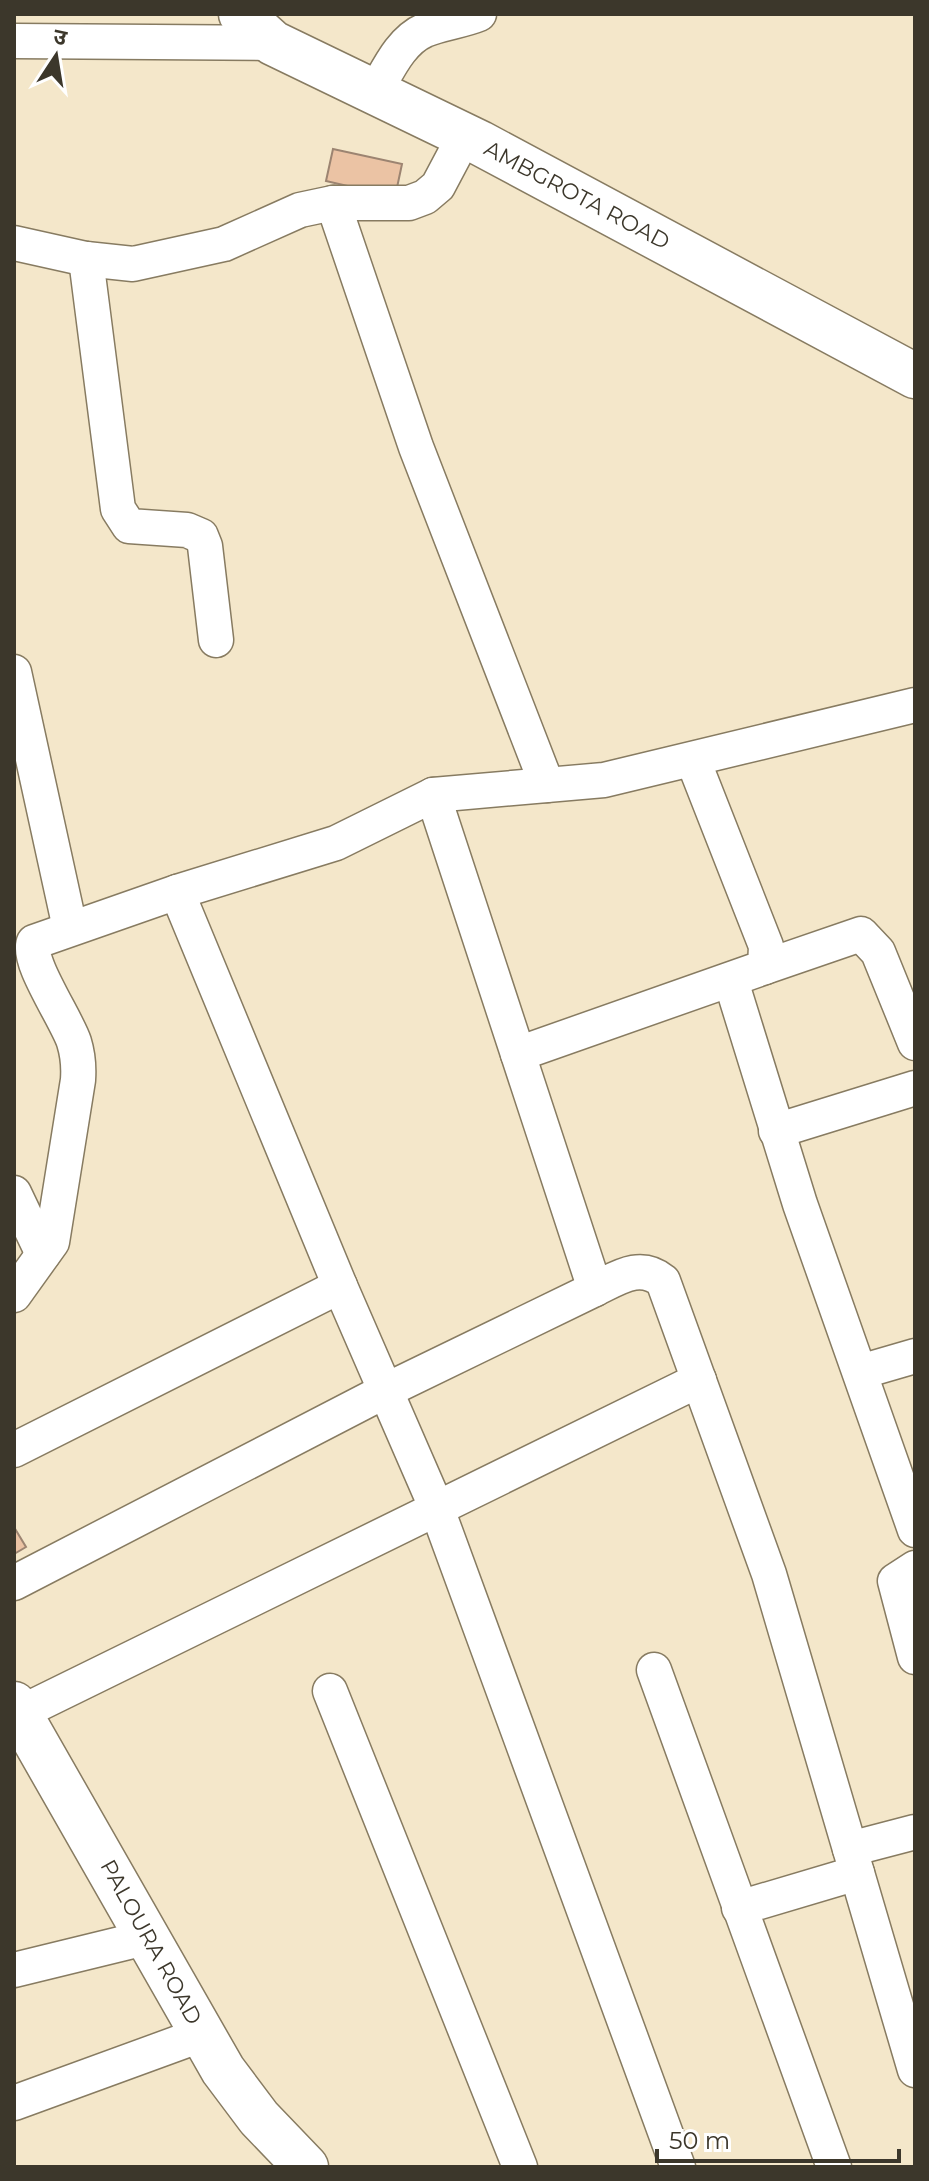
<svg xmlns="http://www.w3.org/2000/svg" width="929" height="2181" font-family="Montserrat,'Noto Sans Devanagari',sans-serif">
<rect width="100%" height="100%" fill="#f4e7ca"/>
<g fill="#ebc3a4" stroke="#9c8471" stroke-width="2">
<path d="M333,149L402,164L395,197L326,181Z"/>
<path d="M14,1527L26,1547L14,1554Z"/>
</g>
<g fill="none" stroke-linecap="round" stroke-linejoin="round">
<g stroke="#877b61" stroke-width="37">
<g id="street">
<path d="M14,41L273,43"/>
<path d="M375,92C388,70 400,41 425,30C442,23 462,21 479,14"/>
<path d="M333,203L416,447L547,785"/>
<path d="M14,243L86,259L133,264L224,244L300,210L333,203H409L425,197L438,186L465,135"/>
<path d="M86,259L118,509L129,526L187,530L201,536L205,546L216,640"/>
<path d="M14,672L70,928"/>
<path d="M433,795L595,1289C618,1278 640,1262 663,1281L769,1574L915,2070"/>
<path d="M177,892L340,1286L437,1509L678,2167"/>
<path d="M765,967L861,934L878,952L915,1043"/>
<path d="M731,981L800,1204L915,1530"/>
<path d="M518,1054L765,967L766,946L693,760"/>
<path d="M776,1131L915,1088"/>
<path d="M14,1193L43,1254"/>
<path d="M14,1295L52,1242L78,1080C79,1066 78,1055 74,1042C67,1020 25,959 34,942L177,892L336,843L433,795L604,780L915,705"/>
<path d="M860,1372L915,1356"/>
<path d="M14,1450L340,1286"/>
<path d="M915,1568L895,1581L915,1657"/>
<path d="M14,1583L387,1390L595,1289"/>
<path d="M654,1670L834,2167"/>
<path d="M330,1691L520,2167"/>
<path d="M20,1713L699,1380"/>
<path d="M850,1849L915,1832"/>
<path d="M739,1908L857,1873"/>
<path d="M14,1970L149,1937"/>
<path d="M14,2103L203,2034"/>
</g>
</g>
<g stroke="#877b61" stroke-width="47">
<path id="secondary" d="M14,1704L223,2070L259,2118L306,2167"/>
</g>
<g stroke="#877b61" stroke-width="47">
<path id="primary" d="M241,14L273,43L480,143L915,376"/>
</g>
<use href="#street" stroke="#fff" stroke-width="34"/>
<use href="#secondary" stroke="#fff" stroke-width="44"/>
<use href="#primary" stroke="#fff" stroke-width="44"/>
</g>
<g text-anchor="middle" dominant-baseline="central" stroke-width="8" stroke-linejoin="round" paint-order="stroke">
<g font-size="22" fill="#3c372b" stroke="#fff">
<text transform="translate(577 195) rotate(28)">AMBGROTA ROAD</text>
<text transform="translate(151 1942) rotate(61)">PALOURA ROAD</text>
</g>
</g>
<rect width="929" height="2181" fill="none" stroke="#3c372b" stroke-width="32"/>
<g transform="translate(56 56) rotate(12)" stroke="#ffffff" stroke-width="6" paint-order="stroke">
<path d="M0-6L14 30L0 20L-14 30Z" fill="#3c372b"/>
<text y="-12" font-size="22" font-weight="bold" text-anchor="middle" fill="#3c372b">उ</text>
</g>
<path d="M657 2149v12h242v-12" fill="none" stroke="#3c372b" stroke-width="4"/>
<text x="669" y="2149" font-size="24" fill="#3c372b" stroke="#ffffff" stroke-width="6" paint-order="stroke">50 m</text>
</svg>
